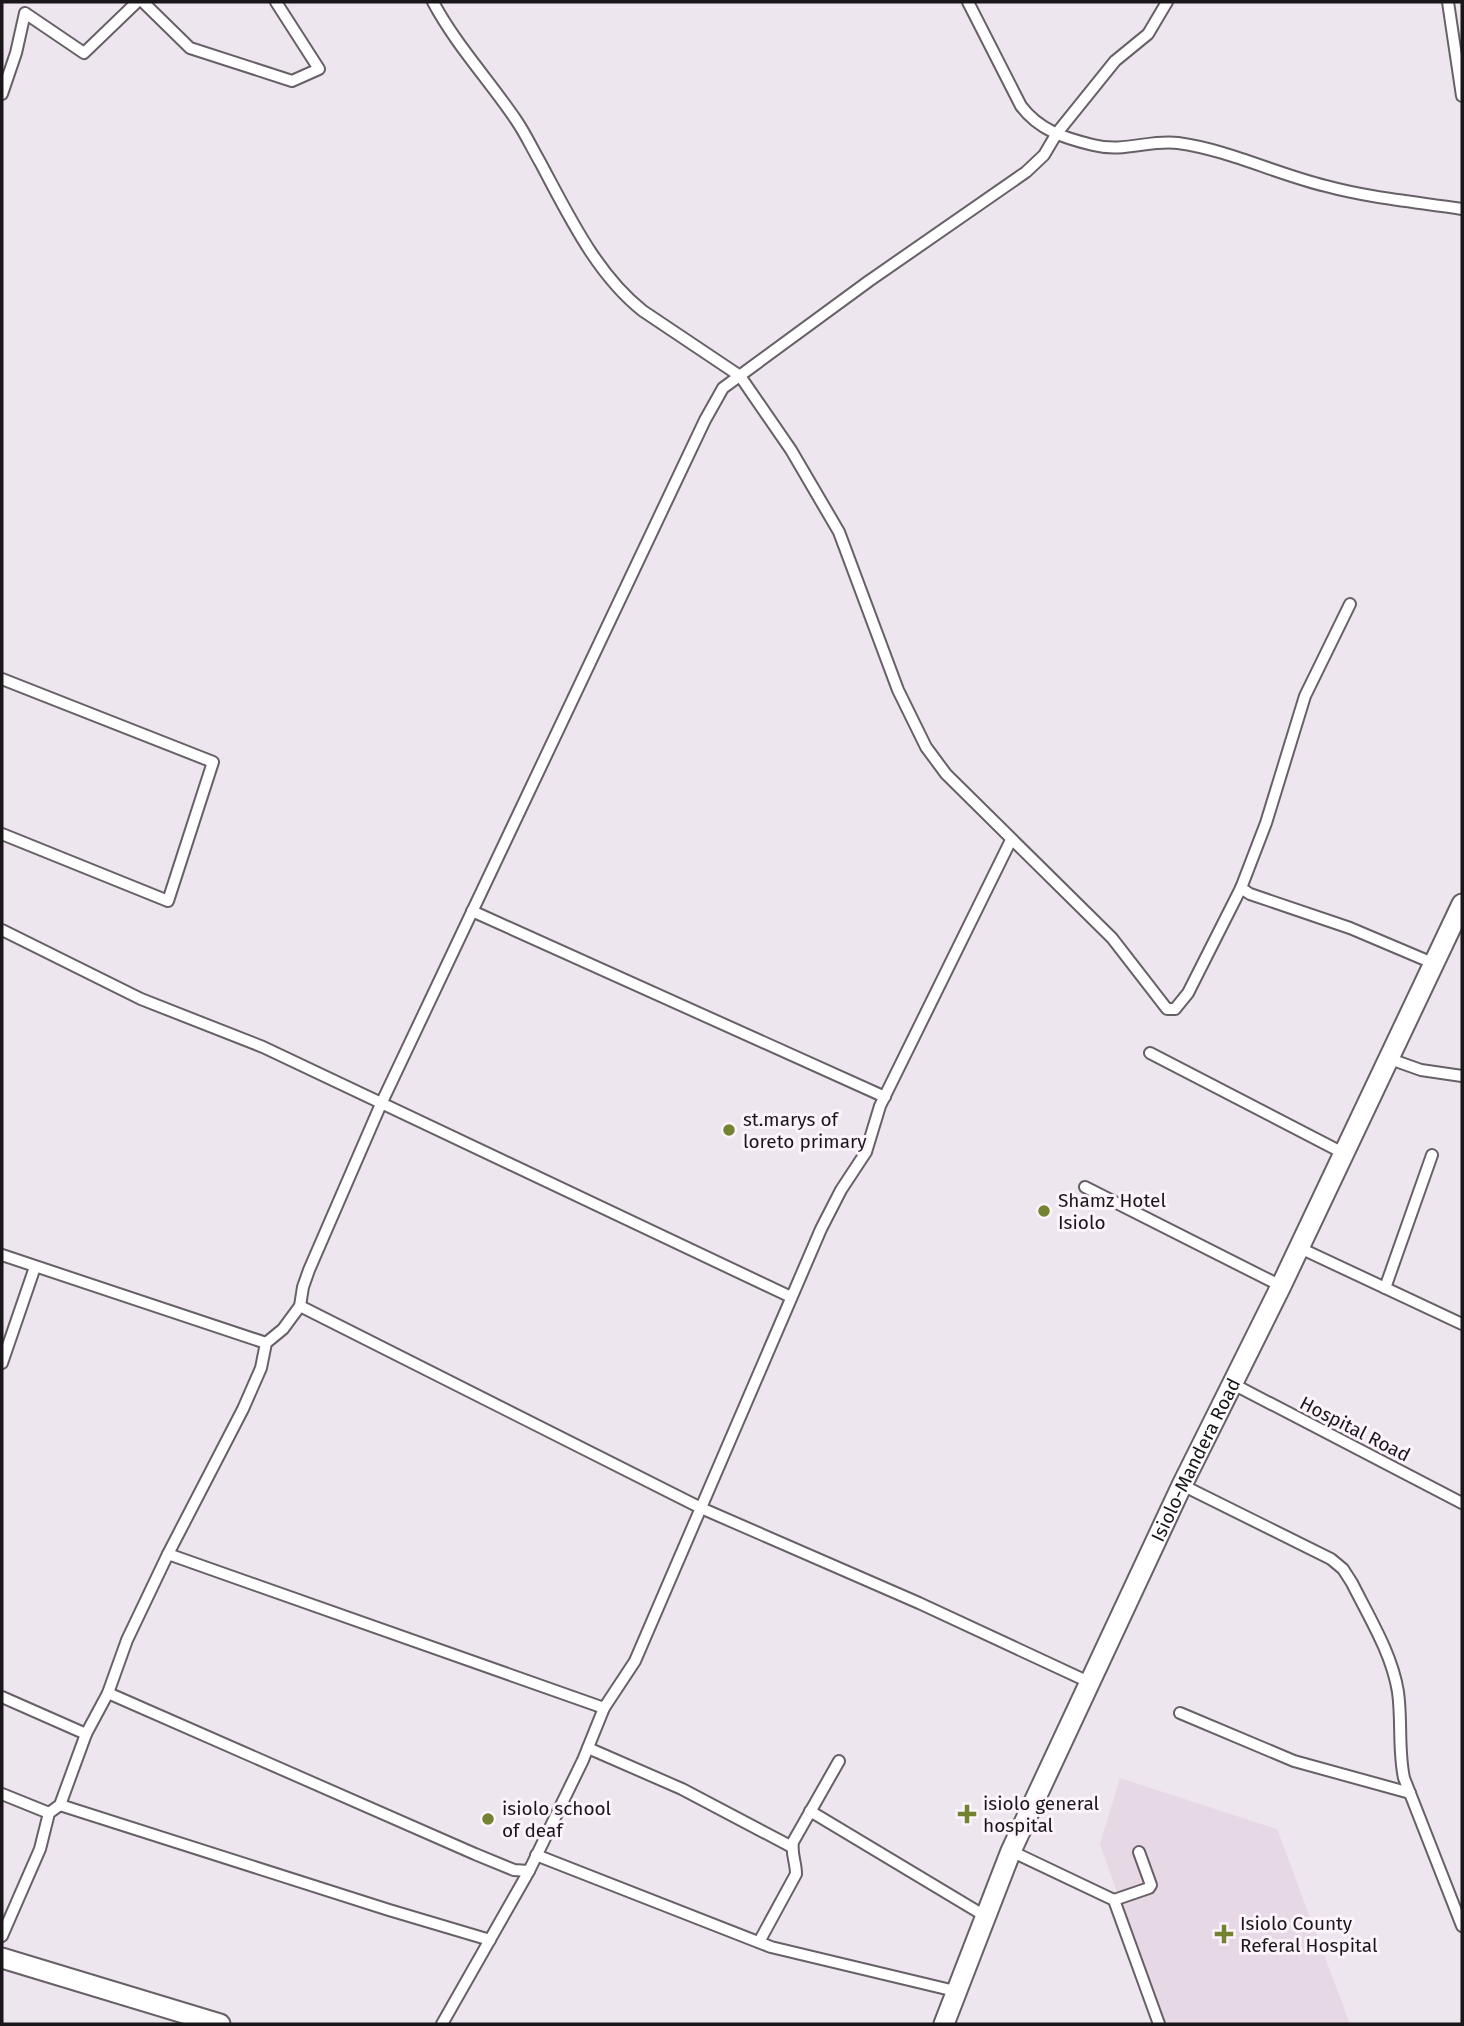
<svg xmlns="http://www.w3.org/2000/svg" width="1464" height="2026" font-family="'Fira Sans',sans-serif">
<rect width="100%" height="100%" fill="#eee6ee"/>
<path fill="#e7d8e6" d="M1120,1778L1277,1829L1350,2024H1164L1100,1844Z"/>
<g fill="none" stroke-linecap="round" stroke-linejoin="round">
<g stroke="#676067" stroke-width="14">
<g id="street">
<path d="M143,2L190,48L292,81L319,69L276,2"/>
<path d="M433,2C456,45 489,80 516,120C525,133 532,148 540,162C568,214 596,274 643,311L740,376L791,450L839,532L898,690L926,747L946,774L1112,938L1167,1009H1175L1188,993L1241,888L1266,823L1305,696L1350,604"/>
<path d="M968,2L1021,106C1039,130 1064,138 1093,145C1124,153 1151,139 1178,143C1229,150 1276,174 1326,186C1370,198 1417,202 1462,209"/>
<path d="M1448,2L1462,96"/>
<path d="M2,94L16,53L25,13L84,53L137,2"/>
<path d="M2,679L213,762L168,901L2,834"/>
<path d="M1241,888L1250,894L1350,928L1435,964"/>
<path d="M472,911L885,1097"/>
<path d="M2,930L141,999L263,1047L791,1297"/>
<path d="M1150,1053L1345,1154"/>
<path d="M1390,1059L1421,1070L1462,1076"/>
<path d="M1085,1187L1281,1286"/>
<path d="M1300,1248L1462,1324"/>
<path d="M2,1255L266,1343"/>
<path d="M1385,1288L1432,1155"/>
<path d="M300,1306L701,1508L919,1603L1091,1683"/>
<path d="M2,1363L35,1267"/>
<path d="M1233,1384L1462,1503"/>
<path d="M1182,1485L1331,1559L1343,1569L1352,1583C1369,1617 1392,1654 1398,1692C1402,1721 1398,1750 1404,1778L1462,1926"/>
<path d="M168,1554L604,1708"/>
<path d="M108,1693L475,1854L514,1870L529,1871"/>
<path d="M2,1697L86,1734"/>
<path d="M1180,1713L1294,1761L1410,1793"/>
<path d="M588,1748L682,1789L792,1847"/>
<path d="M2,1794L49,1813"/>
<path d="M60,1805L389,1910L490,1940"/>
<path d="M810,1811L985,1916"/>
<path d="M1011,1851L1114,1900L1159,2024"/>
<path d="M536,1855L771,1947L955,1991"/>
<path d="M1114,1900L1149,1888L1151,1885L1139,1852"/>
<path d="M2,1936L40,1849L49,1813L60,1805L86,1734L108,1693L127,1640L168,1554L243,1409L261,1368L266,1343L283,1329L300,1306L303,1287L309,1270L381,1104L705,420L723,388L869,281L1026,172L1044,155L1057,133L1115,61L1148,34L1167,2"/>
<path d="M759,1942L796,1874C796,1862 791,1854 793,1842L839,1761"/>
<path d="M442,2024L529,1871L583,1760L604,1708L635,1661L821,1229L841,1190L866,1152L880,1106L1011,840"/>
</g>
</g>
<g stroke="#676067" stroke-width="23">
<g id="highway">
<path d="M2,1958L220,2024"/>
<path id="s1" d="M944,2024L1011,1851L1182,1485L1281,1286L1462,904"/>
</g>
</g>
<use href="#street" stroke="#fff" stroke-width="10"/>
<use href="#highway" stroke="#fff" stroke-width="19"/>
</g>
<g fill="#738332" stroke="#fcf3fb" stroke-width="2.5">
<circle cx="729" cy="1130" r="7"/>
<circle cx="1044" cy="1211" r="7"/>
<path d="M963.5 1803.5h7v7h7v7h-7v7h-7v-7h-7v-7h7z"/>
<circle cx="488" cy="1819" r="7"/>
<path d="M1220.5 1923.5h7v7h7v7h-7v7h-7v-7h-7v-7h7z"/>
</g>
<g text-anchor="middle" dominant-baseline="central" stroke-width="6" stroke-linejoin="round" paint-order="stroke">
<g font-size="19" fill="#1a171a" stroke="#fcf3fb" text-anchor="start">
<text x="743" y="1119">st.marys of<tspan x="743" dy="22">loreto primary</tspan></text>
<text x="1058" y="1200">Shamz Hotel<tspan x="1058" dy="22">Isiolo</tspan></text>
<text x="983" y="1803">isiolo general<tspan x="983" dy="22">hospital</tspan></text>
<text x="502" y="1808">isiolo school<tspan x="502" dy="22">of deaf</tspan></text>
<text x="1240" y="1923">Isiolo County<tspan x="1240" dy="22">Referal Hospital</tspan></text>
</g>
<g font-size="19" fill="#1a171a" stroke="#fcf3fb">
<text transform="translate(1355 1429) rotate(27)">Hospital Road</text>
<text stroke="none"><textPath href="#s1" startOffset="618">Isiolo-Mandera Road</textPath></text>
</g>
</g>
<rect width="1464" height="2026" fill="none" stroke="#1a171a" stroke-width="7"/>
</svg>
